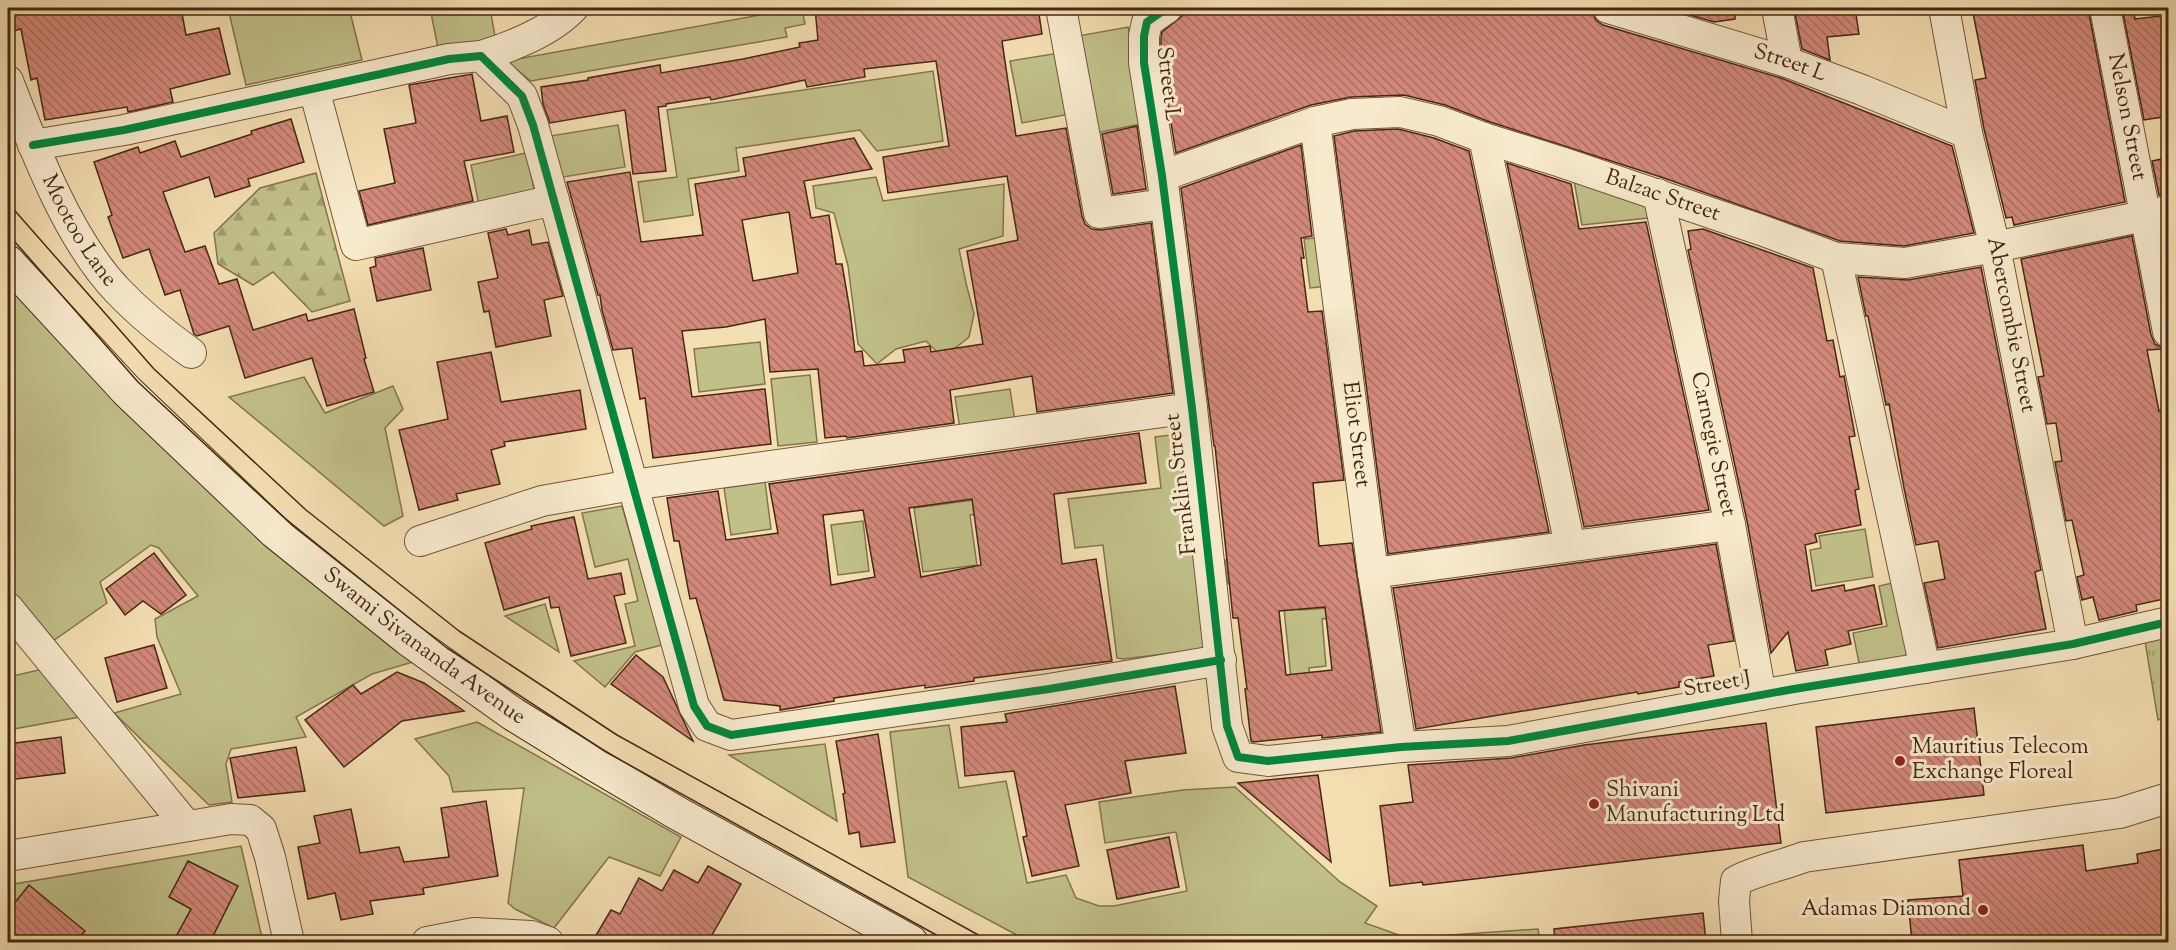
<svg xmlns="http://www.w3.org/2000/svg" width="2176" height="950" font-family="'Sorts Mill Goudy',serif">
<defs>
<pattern id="forest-firs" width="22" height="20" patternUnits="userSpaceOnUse" patternTransform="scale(1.5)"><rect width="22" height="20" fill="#c1c089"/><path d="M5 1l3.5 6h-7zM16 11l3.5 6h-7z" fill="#9f9c6f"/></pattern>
<pattern id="park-tufts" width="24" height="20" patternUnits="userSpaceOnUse" patternTransform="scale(1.5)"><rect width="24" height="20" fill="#c1c089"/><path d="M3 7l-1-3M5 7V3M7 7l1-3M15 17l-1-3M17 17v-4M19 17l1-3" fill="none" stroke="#9f9c6f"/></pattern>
<pattern id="building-back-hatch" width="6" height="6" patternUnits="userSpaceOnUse" patternTransform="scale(1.5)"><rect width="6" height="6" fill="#d3897b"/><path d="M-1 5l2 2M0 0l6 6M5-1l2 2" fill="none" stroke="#ad7063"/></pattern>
</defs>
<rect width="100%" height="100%" fill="#f4dfb3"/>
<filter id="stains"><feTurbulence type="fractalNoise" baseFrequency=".00333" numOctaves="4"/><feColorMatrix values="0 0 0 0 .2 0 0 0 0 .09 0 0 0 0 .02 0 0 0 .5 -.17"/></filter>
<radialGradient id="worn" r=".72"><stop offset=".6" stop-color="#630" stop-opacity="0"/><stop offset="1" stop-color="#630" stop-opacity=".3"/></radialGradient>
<g fill="#c1c089" stroke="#84744e" stroke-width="1.5">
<path d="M228,8H349L362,60L246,85Z"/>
<path d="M430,8H490L496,42L439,53Z"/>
<path d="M799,8H802L805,24L785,28L787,37L531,81L506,61Z"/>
<path d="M1128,27L1146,123L1096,133L1078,36Z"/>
<path d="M1059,53L1070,114L1022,123L1010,61Z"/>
<path d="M933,71L943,141L877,151L860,130L736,148L739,171L688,179L693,215L644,222L638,182L677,177L667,110Z"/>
<path d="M618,125L625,167L557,178L550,136Z"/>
<path d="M526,153L535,193L479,205L471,165Z"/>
<path d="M1573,175L1646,202L1648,218L1582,225Z"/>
<path d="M876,177L883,201L1004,184L1003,236L959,249L966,283L974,314L969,337L943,358L926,341L896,349L877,364L858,344L848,266L834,213L816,208L813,186Z"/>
<path d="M1323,237L1329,286L1310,288L1304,239Z"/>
<path d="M8,271L420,660L372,674L296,717L306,737L231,749L226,764L232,802L209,805L114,713L181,694L157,637L155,619L198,596L159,548L151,545L100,582L107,603L50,643L8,590Z"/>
<path d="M760,342L765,384L699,392L694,349Z"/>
<path d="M810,375L817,442L778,446L771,379Z"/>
<path d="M304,377L325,413L393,386L403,409L385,428L403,516L384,526L229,397Z"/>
<path d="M1010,389L1015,421L960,429L955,397Z"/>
<path d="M1179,434L1205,649L1123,659L1117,658L1103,545L1075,548L1068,499L1161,488L1155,437Z"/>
<path d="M765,482L771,529L731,535L724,488Z"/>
<path d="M974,500L1007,510L970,515L977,565L923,572L914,508Z"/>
<path d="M622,506L662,645L635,652L605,687L574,661L635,646L625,604L638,601L628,559L595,567L582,513Z"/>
<path d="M863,521L869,571L838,575L831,525Z"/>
<path d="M1290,525L1299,610L1329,608L1330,618L1322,619L1326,666L1309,668L1310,677L1291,679L1281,579L1228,584L1225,560L1268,556Z"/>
<path d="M1865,529L1873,577L1816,586L1810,550L1821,548L1819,536Z"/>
<path d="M1897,582L1911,659L1860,668L1853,633L1887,626L1879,586Z"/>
<path d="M545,604L559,652L505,616Z"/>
<path d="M43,669L80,717L8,730V677Z"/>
<path d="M477,722L681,837L660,876L609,857L554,928L515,909L508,903L524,788L453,792L449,776L415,739Z"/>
<path d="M949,725L959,788L1006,781L1027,883L1066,875L1076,898L1099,906H1114L1187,891L1176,832L1105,843L1099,802L1183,790L1235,787L1340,882L1377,906L1365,923L1407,938L1538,929L1540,942H1030L908,877L890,732Z"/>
<path d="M825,744L837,821L729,755Z"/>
<path d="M241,846L263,942H8V885Z"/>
</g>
<path fill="url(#forest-firs)" stroke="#84744e" stroke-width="1.5" d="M316,173L350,301L312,312L273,272L253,285L218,264L214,233L260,188Z"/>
<path fill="url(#park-tufts)" stroke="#84744e" stroke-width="1.5" d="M2168,637V716L2158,720L2145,641Z"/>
<g fill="url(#building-back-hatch)" stroke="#462812" stroke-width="1.5" fill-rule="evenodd">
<path d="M9,8H181L186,35L219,28L230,74L170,89L173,102L128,112L127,107L45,120L37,78L31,80L21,29L12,31Z"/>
<path d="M815,8H956V11L977,8H1038L1042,34L1002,41L1016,136L1066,128L1082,216L1085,224L1092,229L1101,230L1151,223L1173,393L1037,412L1032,376L950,390L954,423L847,438L846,436L825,438L818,369L770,372L765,319L726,327L682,331L692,397L765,389L771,444L653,458L645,398L640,399L632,348L613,350L602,310L600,295H598L567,182L630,172L641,242L703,235L695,184L746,176L743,158L854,138L872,169L804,181L811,218L829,215L836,264H842L850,311L855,352L862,351L864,366L905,362L903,350L930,346L931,352L983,344L967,251L1018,240L1007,176L888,193L883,157L949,146L936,61L864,69L865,77L807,87L805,80L711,100L710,97L666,104V106L658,107L666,171L633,174L625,110L550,123L543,104L541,87L588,80V78L660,65L661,73L743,59L800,47L799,43L818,40ZM789,212L798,273L753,281L742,220Z"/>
<path d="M1184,8H1587L1591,9L1596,20L1603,25L1781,78L1952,146L1974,233L1904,246L1840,241L1664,178L1490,122L1445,105L1404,95L1351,97L1311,105L1176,153L1161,62V38L1162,32L1182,16Z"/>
<path d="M1666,8H1735V19L1714,22Z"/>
<path d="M1794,8H1855L1859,34L1827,37L1830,60L1802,49Z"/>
<path d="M1972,8H2088L2125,202L2014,225L2012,217L2006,218L1984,129L1975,80L1986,78Z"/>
<path d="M2122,8H2133L2135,19L2169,15V116L2144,120Z"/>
<path d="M472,74L481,121L507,116L514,152L464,161L473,201L368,225L359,191L395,183L384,129L416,123L409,85Z"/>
<path d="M291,119L304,162L248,179L250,186L215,197L209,177L163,192L185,252L205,246L219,284L237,279L253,330L306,314L308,321L354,309L366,358L364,359L374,392L327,406L312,358L245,378L229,326L197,336L194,334L180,290L165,295L149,249L123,258L108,217L112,215L94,162L138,147L140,153L175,141L181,157L252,134L251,131Z"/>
<path d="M1137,126L1146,189L1113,194L1102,134Z"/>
<path d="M1398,129L1434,138L1469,151L1549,532L1388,554L1334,136L1354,131Z"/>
<path d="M1301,145L1312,236L1301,238L1304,258H1301L1308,312L1322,311L1344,480L1313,483L1319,546L1352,543L1381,732L1322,738V735L1253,742L1251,741L1245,689H1247L1238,618H1233L1215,446H1214L1181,188ZM1325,607L1332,670L1286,675L1279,611Z"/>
<path d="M2166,158L2169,171V194L2159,195L2152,161Z"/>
<path d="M1507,163L1571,184L1579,229L1646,222L1709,510L1584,527Z"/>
<path d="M506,229L508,235L529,230L532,245L548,242L563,296L544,300L551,336L496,347L489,311L484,312L478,282L498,278L488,233Z"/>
<path d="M1703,229L1813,268L1827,341L1833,340L1840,377L1844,376L1855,436L1849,437L1859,489L1855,490L1861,525L1815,534L1817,542L1805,545L1812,591L1844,585L1845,591L1874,585L1882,624L1848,631L1851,644L1825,650L1828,665L1796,671L1788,632L1771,653L1747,521L1688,250L1691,249L1688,231Z"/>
<path d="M2132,236L2151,335L2155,344L2164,349L2147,350L2159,411L2169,409V598L2136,605L2137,611L2099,620L2093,597L2082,600L2077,577L2084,575L2072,520L2066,521L2055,462L2062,461L2056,423L2047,424L2038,377L2044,376L2021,259Z"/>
<path d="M423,248L431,290L377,301L370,268L376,266L375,258Z"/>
<path d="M1981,267L2041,570L2035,572L2046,629L1938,648L1924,583L1945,579L1938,541L1916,545L1904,488L1889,404L1886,405L1868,316H1866L1858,277L1908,280Z"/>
<path d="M491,352L501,402L580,390L586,429L504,442L505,446L491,450L500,484L456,494L458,500L419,510L399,430L448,419L437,362Z"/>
<path d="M1139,433L1146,483L1054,494L1062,564L1096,559L1112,661L974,678V681L925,688V685L834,698V701L780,710V706L724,700L696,598L690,599L679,541H674L667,498L718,491L726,540L778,533L769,484ZM972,499L981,565L921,577L909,508ZM863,510L875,577L831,585L823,515Z"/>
<path d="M574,517L588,579L621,573L625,594L614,596L626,643L571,656L559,607L551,608L549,597L504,610L485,543L532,529L531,526Z"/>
<path d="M1716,544L1734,641L1708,645L1714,676L1679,682V687L1638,694L1637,692L1416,729L1393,588Z"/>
<path d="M154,553L186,595L161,614L143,601L125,615L106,589Z"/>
<path d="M154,645L167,688L117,702L105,658Z"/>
<path d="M636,655L663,677L693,741L611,684Z"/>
<path d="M397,672L424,683L464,711L402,721L344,767L305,720L353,685L361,694Z"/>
<path d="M1175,686L1186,753L1125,761L1131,793L1065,805L1079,866L1032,876L1023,837L1027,836L1014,771L965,776L961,727L1007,722L1005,714Z"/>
<path d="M1974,708L1984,795L1826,813L1816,727Z"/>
<path d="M1766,723L1781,843L1423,885L1422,882L1390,886L1380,806L1413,802L1408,765L1511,758L1584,745Z"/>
<path d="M878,734L895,842L861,847L859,832L849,834L843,794L845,793L836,741Z"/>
<path d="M61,737L65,773L8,780V744Z"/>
<path d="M296,747L305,791L238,798L230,758Z"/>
<path d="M1318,775L1331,862L1238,783Z"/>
<path d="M486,801L498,876L423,888L424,894L370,901L373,914L341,920L335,893L308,899L298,847L320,843L314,816L351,809L360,853L399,847L404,862L449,857L441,808Z"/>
<path d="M1169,837L1179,887L1117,899L1107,850Z"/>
<path d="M2083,845L2086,871L2138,863L2137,854L2169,848V942H1912L1908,900L1963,896L1959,860Z"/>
<path d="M188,861L238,886L210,942H173L191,909L169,897Z"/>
<path d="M708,866L741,884L708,942H592L611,910L620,914L639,878L662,891L674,870L698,883Z"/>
<path d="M29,885L85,931L75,942H26L8,928V911Z"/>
<path d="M1703,913L1706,942H1555L1554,929Z"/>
</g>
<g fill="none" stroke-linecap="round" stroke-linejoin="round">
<g stroke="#72563a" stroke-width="32">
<g id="street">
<path d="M1061,8L1099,213L1165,204"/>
<path d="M1167,8L1147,22L1144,36V63L1162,176L1192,408L1227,726L1238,757L1268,761L1401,747L1508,741L1794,689L2073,644L2168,622"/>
<path id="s1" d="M1608,8L1787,62L1862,90L1967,133"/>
<path d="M1777,8L1787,62"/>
<path id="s2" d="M1944,8L1967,133L1995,247L2073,644"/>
<path id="s3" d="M2105,8L2168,332"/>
<path d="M481,56C511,47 551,31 573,8"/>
<path id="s4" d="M8,81C34,148 68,239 118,291C140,314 166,335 191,353"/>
<path d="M314,89L356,245L554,200"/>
<path id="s5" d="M1315,122L1373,573L1401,747"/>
<path d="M1484,138L1570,546"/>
<path d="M33,145L124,130L449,59L481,56L522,96L533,125L694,706L707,726L731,735L1049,689L1221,660"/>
<path id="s6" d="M1162,176L1315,122L1352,114L1400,112L1439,121L1484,138L1561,162L1761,230L1836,258L1905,263L1995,247L2168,211"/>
<path id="s7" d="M1658,194L1730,525L1761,695"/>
<path d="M1836,258L1925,668"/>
<path d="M420,541L542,501L632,485L1192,408"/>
<path d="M1373,573L1730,525"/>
<path d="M8,608L187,826"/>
<path d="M8,856L231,819L250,820L261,829L270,857L289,942"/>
<path d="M427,942L474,933L531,936L548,942"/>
<path d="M1737,942L1734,901L1736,881C1757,870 1781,866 1804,857L2120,813L2168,798"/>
</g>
</g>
<g stroke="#462812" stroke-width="35">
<g id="secondary">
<path id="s8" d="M8,262L127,391L275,532L408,639L513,714L594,764L677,813L911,942"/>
</g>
</g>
<use href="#street" stroke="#f8eace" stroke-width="30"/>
<use href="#secondary" stroke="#f8eace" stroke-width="33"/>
<g stroke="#462812" stroke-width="1.5">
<path d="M8,200L16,212L154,369L306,510L459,631L617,735L991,942"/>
<path d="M8,234L138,382L293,526L447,648L606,752L949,942"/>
</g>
<g stroke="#f8eace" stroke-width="11">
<g id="cycleway">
<path d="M1167,8L1147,22L1144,36V63L1162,176L1192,408L1227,726L1238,757L1268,761L1401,747L1508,741L1794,689L2073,644L2168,622"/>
<path d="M33,145L124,130L449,59L481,56L522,96L533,125L694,706L707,726L731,735L1049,689L1221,660"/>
</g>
</g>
<use href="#cycleway" stroke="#00873e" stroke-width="8"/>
</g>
<g fill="#8f2418" stroke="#f8eace" stroke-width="2">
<circle cx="1900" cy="761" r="6"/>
<circle cx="1594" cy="804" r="6"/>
<circle cx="1983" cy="910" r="6"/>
</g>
<g text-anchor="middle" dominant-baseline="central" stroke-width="6" stroke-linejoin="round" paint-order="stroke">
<g font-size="22" fill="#462812" stroke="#f8eace">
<text stroke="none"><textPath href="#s1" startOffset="190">Street L</textPath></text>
<text transform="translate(1167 84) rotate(83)">Street L</text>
<text stroke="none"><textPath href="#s3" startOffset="111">Nelson Street</textPath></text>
<text stroke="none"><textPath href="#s6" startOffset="524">Balzac Street</textPath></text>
<text stroke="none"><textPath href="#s4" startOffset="166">Mootoo Lane</textPath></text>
<text stroke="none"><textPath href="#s2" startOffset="324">Abercombie Street</textPath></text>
<text stroke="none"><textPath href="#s5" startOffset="315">Eliot Street</textPath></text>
<text stroke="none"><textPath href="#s7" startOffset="256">Carnegie Street</textPath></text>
<text transform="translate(1182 484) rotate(-97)">Franklin Street</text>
<text stroke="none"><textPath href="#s8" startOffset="568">Swami Sivananda Avenue</textPath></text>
<text transform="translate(1717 685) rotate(-10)">Street J</text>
</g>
<g font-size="22" fill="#462812" stroke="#f8eace" text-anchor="start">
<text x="1912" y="748">Mauritius Telecom<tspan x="1912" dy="25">Exchange Floreal</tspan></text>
<text x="1606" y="791">Shivani<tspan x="1606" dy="25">Manufacturing Ltd</tspan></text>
<text x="1971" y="910" text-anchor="end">Adamas Diamond</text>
</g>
</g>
<rect width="2176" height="950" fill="none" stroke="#f4dfb3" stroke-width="30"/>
<rect x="9" y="9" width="2158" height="932" fill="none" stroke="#462812" stroke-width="3"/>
<rect x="15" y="15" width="2146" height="920" fill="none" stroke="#462812" stroke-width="1.5"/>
<rect width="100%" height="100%" filter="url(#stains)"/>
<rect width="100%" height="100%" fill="url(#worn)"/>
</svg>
